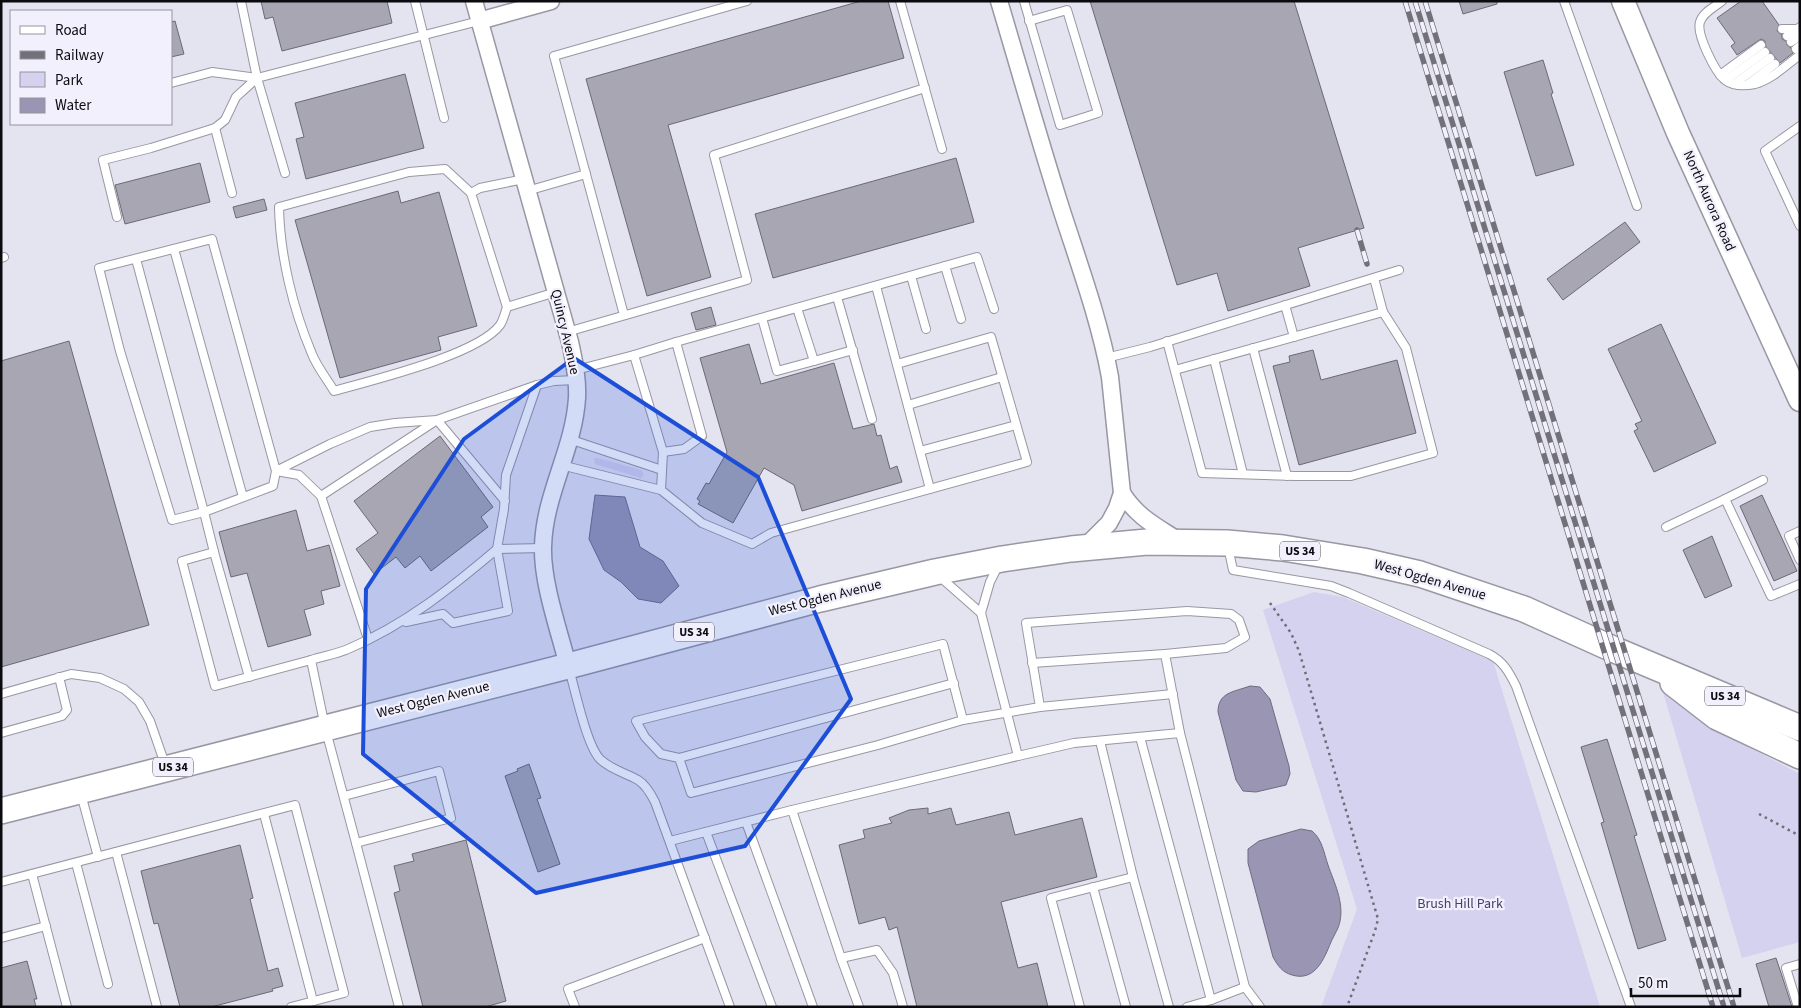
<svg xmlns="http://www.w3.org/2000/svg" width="1801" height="1008" font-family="'Source Sans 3',sans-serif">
<rect width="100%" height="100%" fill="#e4e3f0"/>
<g fill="#d5d2ef">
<path d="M594,458H598L641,470L644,475L641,478L595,464Z"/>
<path d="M1314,592L1343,597L1493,661L1600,1007H1321L1357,909L1263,610Z"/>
<path d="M1662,689L1710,724L1748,747L1800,774V942L1742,958Z"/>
</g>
<g fill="#9995b2" stroke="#6e6c81">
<path d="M595,495L625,497L640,547L663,561L679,586L661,603L638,599L621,582L604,570L589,539Z"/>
<path d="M1250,686L1260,687L1270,699L1289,766L1290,774L1286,785L1256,792L1243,791L1236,780L1218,712C1218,692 1234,692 1250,686Z"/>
<path d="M1301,829L1312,831C1322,839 1324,853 1328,865C1334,882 1344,902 1340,921C1339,928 1334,935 1331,942C1324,959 1315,982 1292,975C1282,972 1278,966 1273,957L1248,863V849L1259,841Z"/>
</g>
<g fill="#a7a6b2" stroke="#6a6974">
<path d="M261,1H387L392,23L282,51L273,17L265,19Z"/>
<path d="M861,1H888L904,58L668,125L711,277L647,296L586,79Z"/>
<path d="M1090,1H1294L1364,228L1298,248L1310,286L1228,311L1217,273L1177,285Z"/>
<path d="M1459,1H1497V4L1463,14Z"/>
<path d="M1741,1H1762L1779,25L1777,31L1782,35V39L1786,41L1787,45L1791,48L1793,53L1780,63L1766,47L1765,41L1761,39L1737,55L1731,46L1735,43L1717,18Z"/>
<path d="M175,21L184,54L171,57V22Z"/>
<path d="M1543,60L1553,93L1551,94L1574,165L1536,176L1504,72Z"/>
<path d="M405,74L424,148L306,179L296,139L304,137L295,103Z"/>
<path d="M956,158L974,222L773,278L755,214Z"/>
<path d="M200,163L210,202L125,224L115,185Z"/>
<path d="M398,191L401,203L439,192L477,326L438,337L441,350L340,378L295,220Z"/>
<path d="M264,199L267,210L236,218L233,207Z"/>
<path d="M1625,222L1640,242L1563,300L1547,279Z"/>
<path d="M711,307L716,325L696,330L691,313Z"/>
<path d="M1661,324L1716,443L1654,472L1634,431L1638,429L1635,424L1642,421L1608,349Z"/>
<path d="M69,341L149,625L1,667V361Z"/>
<path d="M749,344L761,384L834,363L853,429L874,424L877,436L881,435L890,469L897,466L902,482L802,511L794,485L764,468L733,523L698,504L700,501L697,499L706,483L709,484L727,452L700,358Z"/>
<path d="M1313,350L1321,380L1397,360L1416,433L1299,465L1273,366L1290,362L1289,356Z"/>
<path d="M440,436L493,507L481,517L488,527L431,571L420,556L405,568L396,557L374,574L356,549L378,533L354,501Z"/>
<path d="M1762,495L1797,571L1774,581L1740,506Z"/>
<path d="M296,510L307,551L329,545L340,586L321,591L324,604L304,610L311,635L268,647L247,573L231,577L219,532Z"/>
<path d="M1712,536L1732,586L1705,598L1683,550Z"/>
<path d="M1607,739L1637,835L1634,836L1666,940L1638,949L1601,823L1604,822L1581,747Z"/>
<path d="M529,764L541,798L537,799L560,864L538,872L505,776L518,771L517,769Z"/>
<path d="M928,808V814L951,808L956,825L1009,812L1015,835L1082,818L1097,877L1001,902L1018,968L1037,963L1048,1007H917L897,927L889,930L885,917L859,924L839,845L865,838L863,830L892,823L889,818L909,810Z"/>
<path d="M466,840L506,1001L485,1007H423L394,893L400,891L394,866L414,861L412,854Z"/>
<path d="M240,845L253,898L250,899L268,971L278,968L283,986L272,989L273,991L211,1007H180L158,923L154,924L141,871Z"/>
<path d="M1776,958L1783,979L1792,1007H1769L1756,964Z"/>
<path d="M27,961L37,999H34L36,1007H1V968Z"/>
</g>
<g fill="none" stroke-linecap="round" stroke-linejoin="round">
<g stroke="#9897a3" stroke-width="10">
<g id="service">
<path d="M241,1L257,78L285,173"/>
<path d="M415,1L444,118"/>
<path d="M900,1L942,149"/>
<path d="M1024,1L1060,125L1098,113L1067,10L1029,21"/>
<path d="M1564,1L1637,206"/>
<path d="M1722,1C1715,7 1703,12 1700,22C1696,34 1715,72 1725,80C1733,86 1745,86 1755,84C1771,80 1786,65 1800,55"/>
<path d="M1782,29H1797"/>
<path d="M1787,36L1800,27"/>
<path d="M1791,42L1800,36"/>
<path d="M1796,49L1800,46"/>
<path d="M1720,75L1761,45"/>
<path d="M1726,80L1765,52"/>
<path d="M171,83L212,72L257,78L479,21"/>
<path d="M1734,84L1770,58"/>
<path d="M1748,84L1775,64"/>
<path d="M1800,126L1765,151L1800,226"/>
<path d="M215,128L232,193"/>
<path d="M524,179L480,188L471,193L507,307L556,292"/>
<path d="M527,191L586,174"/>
<path d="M471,193L445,169L409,172L279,207C280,256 293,309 312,354C317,367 327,379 334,391C372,380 478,355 500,325C503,321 505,313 507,307"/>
<path d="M117,217L103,160L151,148L215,128L225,120L236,97L257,78"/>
<path d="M174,249L243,497"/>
<path d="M1,258L4,257"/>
<path d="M136,259L204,512L273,486L276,471L299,475L321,496L437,420L505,501"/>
<path d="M945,266L961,319"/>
<path d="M911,276L926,329"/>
<path d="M876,286L930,489"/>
<path d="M837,297L872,419"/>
<path d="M1285,305L1294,337"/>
<path d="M797,308L814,361L853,350"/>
<path d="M624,315L554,56L747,1"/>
<path d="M762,318L777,371L814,361"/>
<path d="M567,332L747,280L714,155L925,88"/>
<path d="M1167,341L1202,473L1295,476H1351L1433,453L1406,348L1383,312"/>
<path d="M676,342L977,257L994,309"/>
<path d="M1253,348L1287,476"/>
<path d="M634,355L676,342L702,436L684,449L663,452"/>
<path d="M1106,358L1150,347L1399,270"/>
<path d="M1214,359L1243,474"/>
<path d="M576,370L634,355L663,452L661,490"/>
<path d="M1175,370L1383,312L1374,278"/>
<path d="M908,405L1002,377"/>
<path d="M569,439L662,470"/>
<path d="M920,451L1016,425"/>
<path d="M561,465L661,490L702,523L752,544L771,533L1027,462L991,337L897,364"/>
<path d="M1763,480L1725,499L1771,596L1800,584"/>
<path d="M321,496L368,639"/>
<path d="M1666,527L1725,499"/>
<path d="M1800,531L1789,536L1800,560"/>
<path d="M1228,547L1233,570L1331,586L1349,593L1489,654C1503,661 1509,672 1516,686L1631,1007"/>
<path d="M543,548L497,549L504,509L506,475L537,385L554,381L576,380"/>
<path d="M214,552L249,677"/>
<path d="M998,566L990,582L981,613L1018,756L1074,743L1180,733L1245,987L1260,1007"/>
<path d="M939,576L981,613"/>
<path d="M406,622L443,614L453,623L508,611L497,549"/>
<path d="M311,660L215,686L182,561L214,552L204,512L172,520L120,351L99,268L212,239L276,471L330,444L370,427L395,423L437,420L537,385"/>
<path d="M1032,663L1165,654"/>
<path d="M569,669C575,689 587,748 601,760C612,770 626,773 638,780C646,785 651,794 655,802L730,1007"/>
<path d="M1,694L71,674L100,678L124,689L139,702L150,721L166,767"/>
<path d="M1040,707L1173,694"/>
<path d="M963,720L878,745L691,793L679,758L661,754L645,737L636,721L943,644L963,720L1040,707L1026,623L1187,611L1231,614L1239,620L1245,637L1226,648L1165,654L1180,733"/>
<path d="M1,733L62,716L67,710L59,677"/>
<path d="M1140,737L1211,1000L1245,987"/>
<path d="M679,758L954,683"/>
<path d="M81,794L98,857"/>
<path d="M344,796L439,771L451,818L356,843L325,727L311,660C323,656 337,654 348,649C405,625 451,588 497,549"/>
<path d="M792,810L1018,756"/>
<path d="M264,814L313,1001"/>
<path d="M746,822L813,1007"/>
<path d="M706,832L772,1007"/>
<path d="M670,841L792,810L841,958L877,950L893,973L903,1007"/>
<path d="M356,843L399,1007"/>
<path d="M116,852L157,1007"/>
<path d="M76,863L108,984"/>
<path d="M32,874L67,1007"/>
<path d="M1133,877L1169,1007"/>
<path d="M1,882L295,805L344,993L291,1007"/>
<path d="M1093,887L1126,1007"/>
<path d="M1,938L46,926"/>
<path d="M841,958L859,1007"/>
<path d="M575,1007L568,989L705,938"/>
<path d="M1080,1007L1051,898L1133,877L1100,741"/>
<path d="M1187,1007L1211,1000"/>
<path d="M1798,1007L1786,968L1800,964"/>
</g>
</g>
<g stroke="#9897a3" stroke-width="19">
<g id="minor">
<path d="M474,1L570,342C574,360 578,379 577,398C574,449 544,495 543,547C542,583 559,630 568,666"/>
<path d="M999,1C1019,68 1038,135 1059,202C1077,259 1099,317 1110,377L1122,493L1117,508L1109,523L1084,548"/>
<path d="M479,21L551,1"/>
<path d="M1122,493C1137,517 1156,526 1179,541"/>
</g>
</g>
<g stroke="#9897a3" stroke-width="25">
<path id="secondary" d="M1623,1L1678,133L1800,400"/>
</g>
<g stroke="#9897a3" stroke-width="28">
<g id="primary">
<path d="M1673,683L1717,717L1800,756"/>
<path d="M1,811L568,666L820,599L935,572L1002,559L1071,549L1147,542L1227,543L1283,548L1363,561L1420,574L1524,609L1615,650L1800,728"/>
</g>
</g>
<g stroke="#6e6e76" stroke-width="2.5" stroke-dasharray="2.5 4" stroke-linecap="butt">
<path d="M1270,603L1291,633L1299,651L1378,919L1375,931L1347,1007"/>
<path d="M1759,814L1800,836"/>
</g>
<use href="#service" stroke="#fff" stroke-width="8"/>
<use href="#minor" stroke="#fff" stroke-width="16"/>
<use href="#secondary" stroke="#fff" stroke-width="22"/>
<use href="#primary" stroke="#fff" stroke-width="25"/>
<g stroke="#72717a" stroke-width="5.5">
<g id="rail">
<path d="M1405,1L1713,1007"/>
<path d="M1415,1L1724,1007"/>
<path d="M1425,1L1734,1007"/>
<path d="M1357,230L1367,264"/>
</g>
</g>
<use href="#rail" stroke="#f2f0fd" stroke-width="4" stroke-dasharray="11" stroke-linecap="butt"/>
</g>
<path fill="#1d4ed8" fill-opacity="0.2" stroke="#1d4ed8" stroke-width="4" stroke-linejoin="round" d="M574,358L758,477L851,699L745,846L536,893L363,754L366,589L464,439Z"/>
<g text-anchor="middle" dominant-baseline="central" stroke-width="4.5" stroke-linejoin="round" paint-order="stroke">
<g fill="#f2f0fd" stroke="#505056" stroke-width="1">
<rect x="1280" y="541.5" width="40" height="19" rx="4"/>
<rect x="674" y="622.5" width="40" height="19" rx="4"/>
<rect x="1705" y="686.5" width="40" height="19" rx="4"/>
<rect x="153" y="757.5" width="40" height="19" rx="4"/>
</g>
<g font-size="12" font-weight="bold" fill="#0b0b0f">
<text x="1300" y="551">US 34</text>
<text x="694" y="632">US 34</text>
<text x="1725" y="696">US 34</text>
<text x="173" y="767">US 34</text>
</g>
<g font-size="14" fill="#0b0b0f" stroke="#f2f0fd">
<text transform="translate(1709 201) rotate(66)">North Aurora Road</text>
<text transform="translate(565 332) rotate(77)">Quincy Avenue</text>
<text transform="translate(1430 580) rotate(16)">West Ogden Avenue</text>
<text transform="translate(825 598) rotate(-14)">West Ogden Avenue</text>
<text transform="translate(433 700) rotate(-14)">West Ogden Avenue</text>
</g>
<g font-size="14" fill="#48406c" stroke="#f2f0fd">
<text x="1460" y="904">Brush Hill Park</text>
</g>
</g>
<rect width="1801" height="1008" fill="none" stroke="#0b0b0f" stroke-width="5"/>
<rect x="10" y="10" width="162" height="115" fill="#f2f0fd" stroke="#96949e"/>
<rect x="20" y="26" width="25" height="8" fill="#ffffff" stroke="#96949e"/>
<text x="55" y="35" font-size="15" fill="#0b0b0f">Road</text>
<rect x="20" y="51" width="25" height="8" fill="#72717a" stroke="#96949e"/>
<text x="55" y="60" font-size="15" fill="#0b0b0f">Railway</text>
<rect x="20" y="72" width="25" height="15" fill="#d5d2ef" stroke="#96949e"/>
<text x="55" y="85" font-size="15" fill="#0b0b0f">Park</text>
<rect x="20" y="98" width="25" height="15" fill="#9995b2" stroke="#96949e"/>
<text x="55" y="110" font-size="15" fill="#0b0b0f">Water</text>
<path d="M1631 988v8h109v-8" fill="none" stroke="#0b0b0f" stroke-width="2.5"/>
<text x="1638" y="988" font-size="15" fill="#0b0b0f" stroke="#f2f0fd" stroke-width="4" paint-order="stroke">50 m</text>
</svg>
